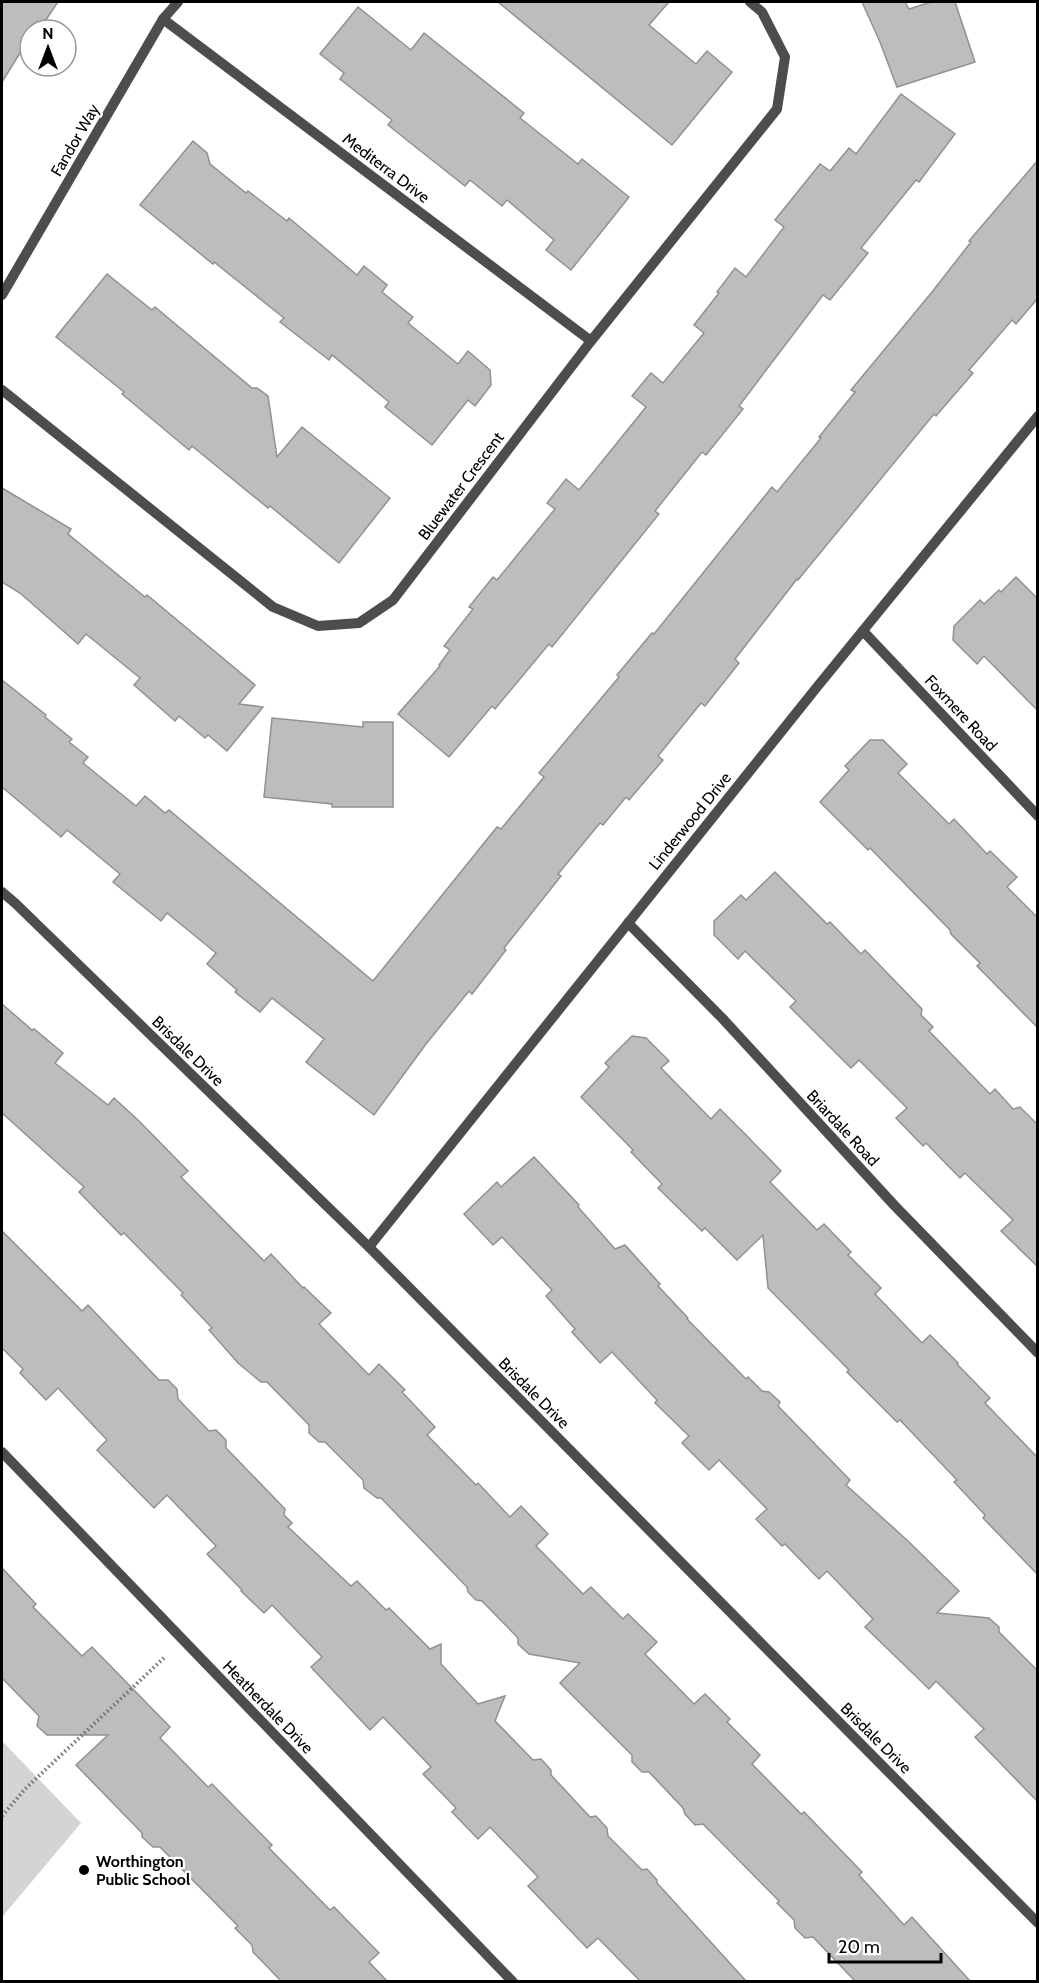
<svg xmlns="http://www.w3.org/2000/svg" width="1039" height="1983" font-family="Cabin,sans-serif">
<rect width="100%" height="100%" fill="#fff"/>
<path fill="#d4d4d4" d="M2,1741L81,1823L2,1917Z"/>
<g fill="#bdbdbd" stroke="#919191" stroke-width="1.5">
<path d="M2,2H58L39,30H30V44L26,51L23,48L2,82Z"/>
<path d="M498,2H669L649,25L696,64L707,51L732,72L672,145Z"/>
<path d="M862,2H905L909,9L931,2H955L975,62L897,87L880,42Z"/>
<path d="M358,7L411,50L424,33L524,113L520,118L578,164L582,159L629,197L571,270L546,250L554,240L507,200L502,206L470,180L465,186L413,145L388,125L392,120L340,79L344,73L320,54Z"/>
<path d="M901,94L955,134L919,182L916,180L861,248L868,253L830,300L823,295L739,406L743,409L706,455L702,452L655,511L659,514L552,647L549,644L495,709L492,706L449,757L398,714L440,666L439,665L450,650L444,646L473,609L469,607L493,577L497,580L555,509L547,503L566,479L579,490L646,407L632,396L651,373L663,383L704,333L694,325L719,293L717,292L735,268L746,277L784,227L775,220L820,164L830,171L849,148L856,154Z"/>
<path d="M193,141L207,153L210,164L246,193L248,191L287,221L289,218L357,275L364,266L387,285L382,292L413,317L408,323L458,364L468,351L490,370L491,385L475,406L468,400L432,445L385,407L389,402L332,355L329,360L280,322L284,318L214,262L213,264L140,205Z"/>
<path d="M1038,160V298L1016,324L1012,320L969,370L973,373L936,416L934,414L798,580L797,579L735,659L739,663L705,706L701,703L658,756L663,760L629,800L626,797L603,825L600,823L558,874L561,876L504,948L506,950L472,994L469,991L426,1044L374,1115L306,1062L324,1039L272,998L260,1012L235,992L237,990L207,964L216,953L167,913L161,921L113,882L120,874L67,830L61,837L2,787V680L46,715L45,717L72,739L69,742L88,757L83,763L136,806L145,796L165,813L169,810L373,981L497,827L501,829L544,777L539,773L619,677L617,675L652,633L654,634L772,487L777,492L821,438L819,437L855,392L851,390L932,292L971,242L969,241Z"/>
<path d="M107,274L152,310L155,307L252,388H257L268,396L277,457L302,427L390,498L339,563L270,506L268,508L192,446L189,450L122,394L124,392L56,337Z"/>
<path d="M2,488L71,529L68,534L145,597L147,595L255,685L239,704L263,707L227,751L208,735L205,738L179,716L175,721L134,685L140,678L86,634L78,644L20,593L2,582Z"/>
<path d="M1016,577L1038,599V711L984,656L977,664L953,640L954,626L980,600L984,604L999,590L1001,592Z"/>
<path d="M272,718L363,727V722H393V807H332V804L264,797Z"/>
<path d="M870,740H883L907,764L898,773L949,824L954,819L987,854L990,851L1017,877L1007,887L1038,918V1028L977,966L980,963L951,934L950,930L870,848L868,850L820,802L849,770L845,766Z"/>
<path d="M775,872L827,924L830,922L861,954L865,950L922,1009L921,1015L933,1027L929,1031L990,1094L995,1089L1013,1109L1020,1107L1038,1125V1267L1001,1231L1013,1220L965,1173L960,1178L926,1143L923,1146L896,1118L907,1108L859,1060L851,1068L790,1007L796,1001L745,951L738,959L714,935V921L741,895L746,900Z"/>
<path d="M2,1004L32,1030L34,1029L63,1053L55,1063L108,1105L114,1098L138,1120L188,1171L181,1177L264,1261L271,1254L303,1288L304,1287L331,1313L319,1324L369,1375L379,1364L405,1390L402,1392L435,1427L427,1435L476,1485L478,1483L510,1517L521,1506L548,1534L536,1546L583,1594L591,1587L623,1619L628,1614L657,1642L645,1654L694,1704L705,1694L730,1719L727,1722L760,1755L752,1764L801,1814L804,1812L862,1872L859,1875L904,1925L912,1917L971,1982H856L813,1937L805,1938L795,1928L794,1920L777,1903L779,1901L703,1824L695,1825L685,1814L683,1808L649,1772H642L632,1762V1755L560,1683L580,1663L529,1654L518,1644V1638L482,1601L476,1600L468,1592L467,1587L381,1498H377L364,1488L363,1480L325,1442H319L309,1433V1425L267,1382H261L238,1363L209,1330L212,1328L181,1295L183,1293L124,1233L121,1235L79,1192L84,1187L2,1113Z"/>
<path d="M632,1036L646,1038L669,1061L661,1068L711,1119L720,1109L748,1137L781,1171L770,1182L817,1230L824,1224L851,1252L848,1255L881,1288L875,1294L922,1343L930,1335L958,1363L957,1364L990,1398L985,1403L1038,1458V1575L983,1518L985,1515L954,1482L957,1480L900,1420L897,1422L847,1372L849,1370L768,1288L763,1235L737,1260L705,1228L702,1231L658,1188L662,1184L631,1152L633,1150L581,1097L609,1067L605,1063Z"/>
<path d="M534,1157L579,1205L578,1207L615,1249L625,1245L660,1284L658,1286L688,1318L687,1319L746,1379L748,1377L762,1391L769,1392L780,1402L778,1406L850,1480L846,1485L908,1541L959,1591L937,1613L989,1618L999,1627V1632L1038,1671V1802L975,1737L984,1729L936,1681L929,1689L865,1627L873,1619L827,1571L819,1579L785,1544L782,1546L756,1519L767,1509L719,1460L709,1470L682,1443L689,1436L655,1403L657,1400L612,1352L600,1363L572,1332L575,1329L546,1296L552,1290L502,1237L493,1245L464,1214L497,1182L501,1187Z"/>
<path d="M2,1231L82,1311L88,1305L159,1380H168L177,1389L178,1399L209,1431L216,1430L226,1440V1448L285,1509L284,1515L292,1523L288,1527L351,1586L357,1581L386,1610L389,1608L430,1649L441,1644V1664L478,1704L505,1696L495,1721L533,1760L541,1759L551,1770V1775L590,1817L596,1816L607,1828L608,1836L642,1870L647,1869L657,1880V1883L747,1982H641L598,1938L587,1948L528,1886L538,1877L490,1827L478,1839L452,1812L456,1808L423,1774L431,1767L383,1717L370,1730L311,1667L322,1657L272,1605L264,1613L241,1591L242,1590L207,1554L216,1546L167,1495L154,1508L97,1450L107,1440L58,1388L46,1400L20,1373L23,1369L2,1348Z"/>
<path d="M2,1568L36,1604L33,1607L82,1656L92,1647L170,1727L160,1738L208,1787L212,1784L272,1845L269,1848L330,1910L334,1907L379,1953L369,1962L388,1982H282L253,1952L252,1945L235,1928L238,1926L160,1847H153L142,1837V1833L76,1765L108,1735H47L37,1726L39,1716L2,1678Z"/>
</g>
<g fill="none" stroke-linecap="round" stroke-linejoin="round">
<path stroke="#6f6f6f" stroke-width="4" stroke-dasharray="1.5 3" stroke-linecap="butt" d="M2,1816L25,1789L165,1657"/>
<g stroke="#4d4d4d" stroke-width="10">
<path d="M163,19L591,341"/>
<path d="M2,295L163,19L178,2"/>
<path d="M2,390L273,607L318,626L359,623L393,600L591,341L777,109L785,57L762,12L750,2"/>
<path d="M863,631L1038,816"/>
<path d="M2,892L15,903L369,1247L1038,1923"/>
<path d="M628,923L723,1019L894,1205L1038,1353"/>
<path d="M369,1247L817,687L1038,416"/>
<path d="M2,1452L513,1982"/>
</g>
</g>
<circle fill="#000" stroke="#fff" stroke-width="2" cx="84" cy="1870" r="6"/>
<g text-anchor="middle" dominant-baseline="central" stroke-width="4.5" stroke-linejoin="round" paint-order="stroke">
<g font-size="16" fill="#000" stroke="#fff">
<text transform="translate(75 140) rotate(-60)">Fandor Way</text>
<text transform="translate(386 168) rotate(37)">Mediterra Drive</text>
<text transform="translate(461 486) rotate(-53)">Bluewater Crescent</text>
<text transform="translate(961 713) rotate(47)">Foxmere Road</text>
<text transform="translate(690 821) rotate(-51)">Linderwood Drive</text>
<text transform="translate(188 1051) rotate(44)">Brisdale Drive</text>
<text transform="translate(843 1128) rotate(47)">Briardale Road</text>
<text transform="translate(534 1393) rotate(45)">Brisdale Drive</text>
<text transform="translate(268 1707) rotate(46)">Heatherdale Drive</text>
<text transform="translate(876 1738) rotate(45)">Brisdale Drive</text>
</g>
<g font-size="16" font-weight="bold" fill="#000" stroke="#fff" text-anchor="start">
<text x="96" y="1861">Worthington<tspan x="96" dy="18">Public School</tspan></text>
</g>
</g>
<rect width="1039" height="1983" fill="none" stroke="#000000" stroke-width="6"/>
<g transform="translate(48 48)"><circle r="28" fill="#ffffff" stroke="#999999" stroke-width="1.5"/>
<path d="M0-4.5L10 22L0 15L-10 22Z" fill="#000000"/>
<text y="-9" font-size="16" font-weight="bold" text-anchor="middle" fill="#000000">N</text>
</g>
<path d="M829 1953v9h112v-9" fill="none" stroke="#000000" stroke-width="3"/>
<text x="838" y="1953" font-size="18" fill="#000000" stroke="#ffffff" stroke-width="4.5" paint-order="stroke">20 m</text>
</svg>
